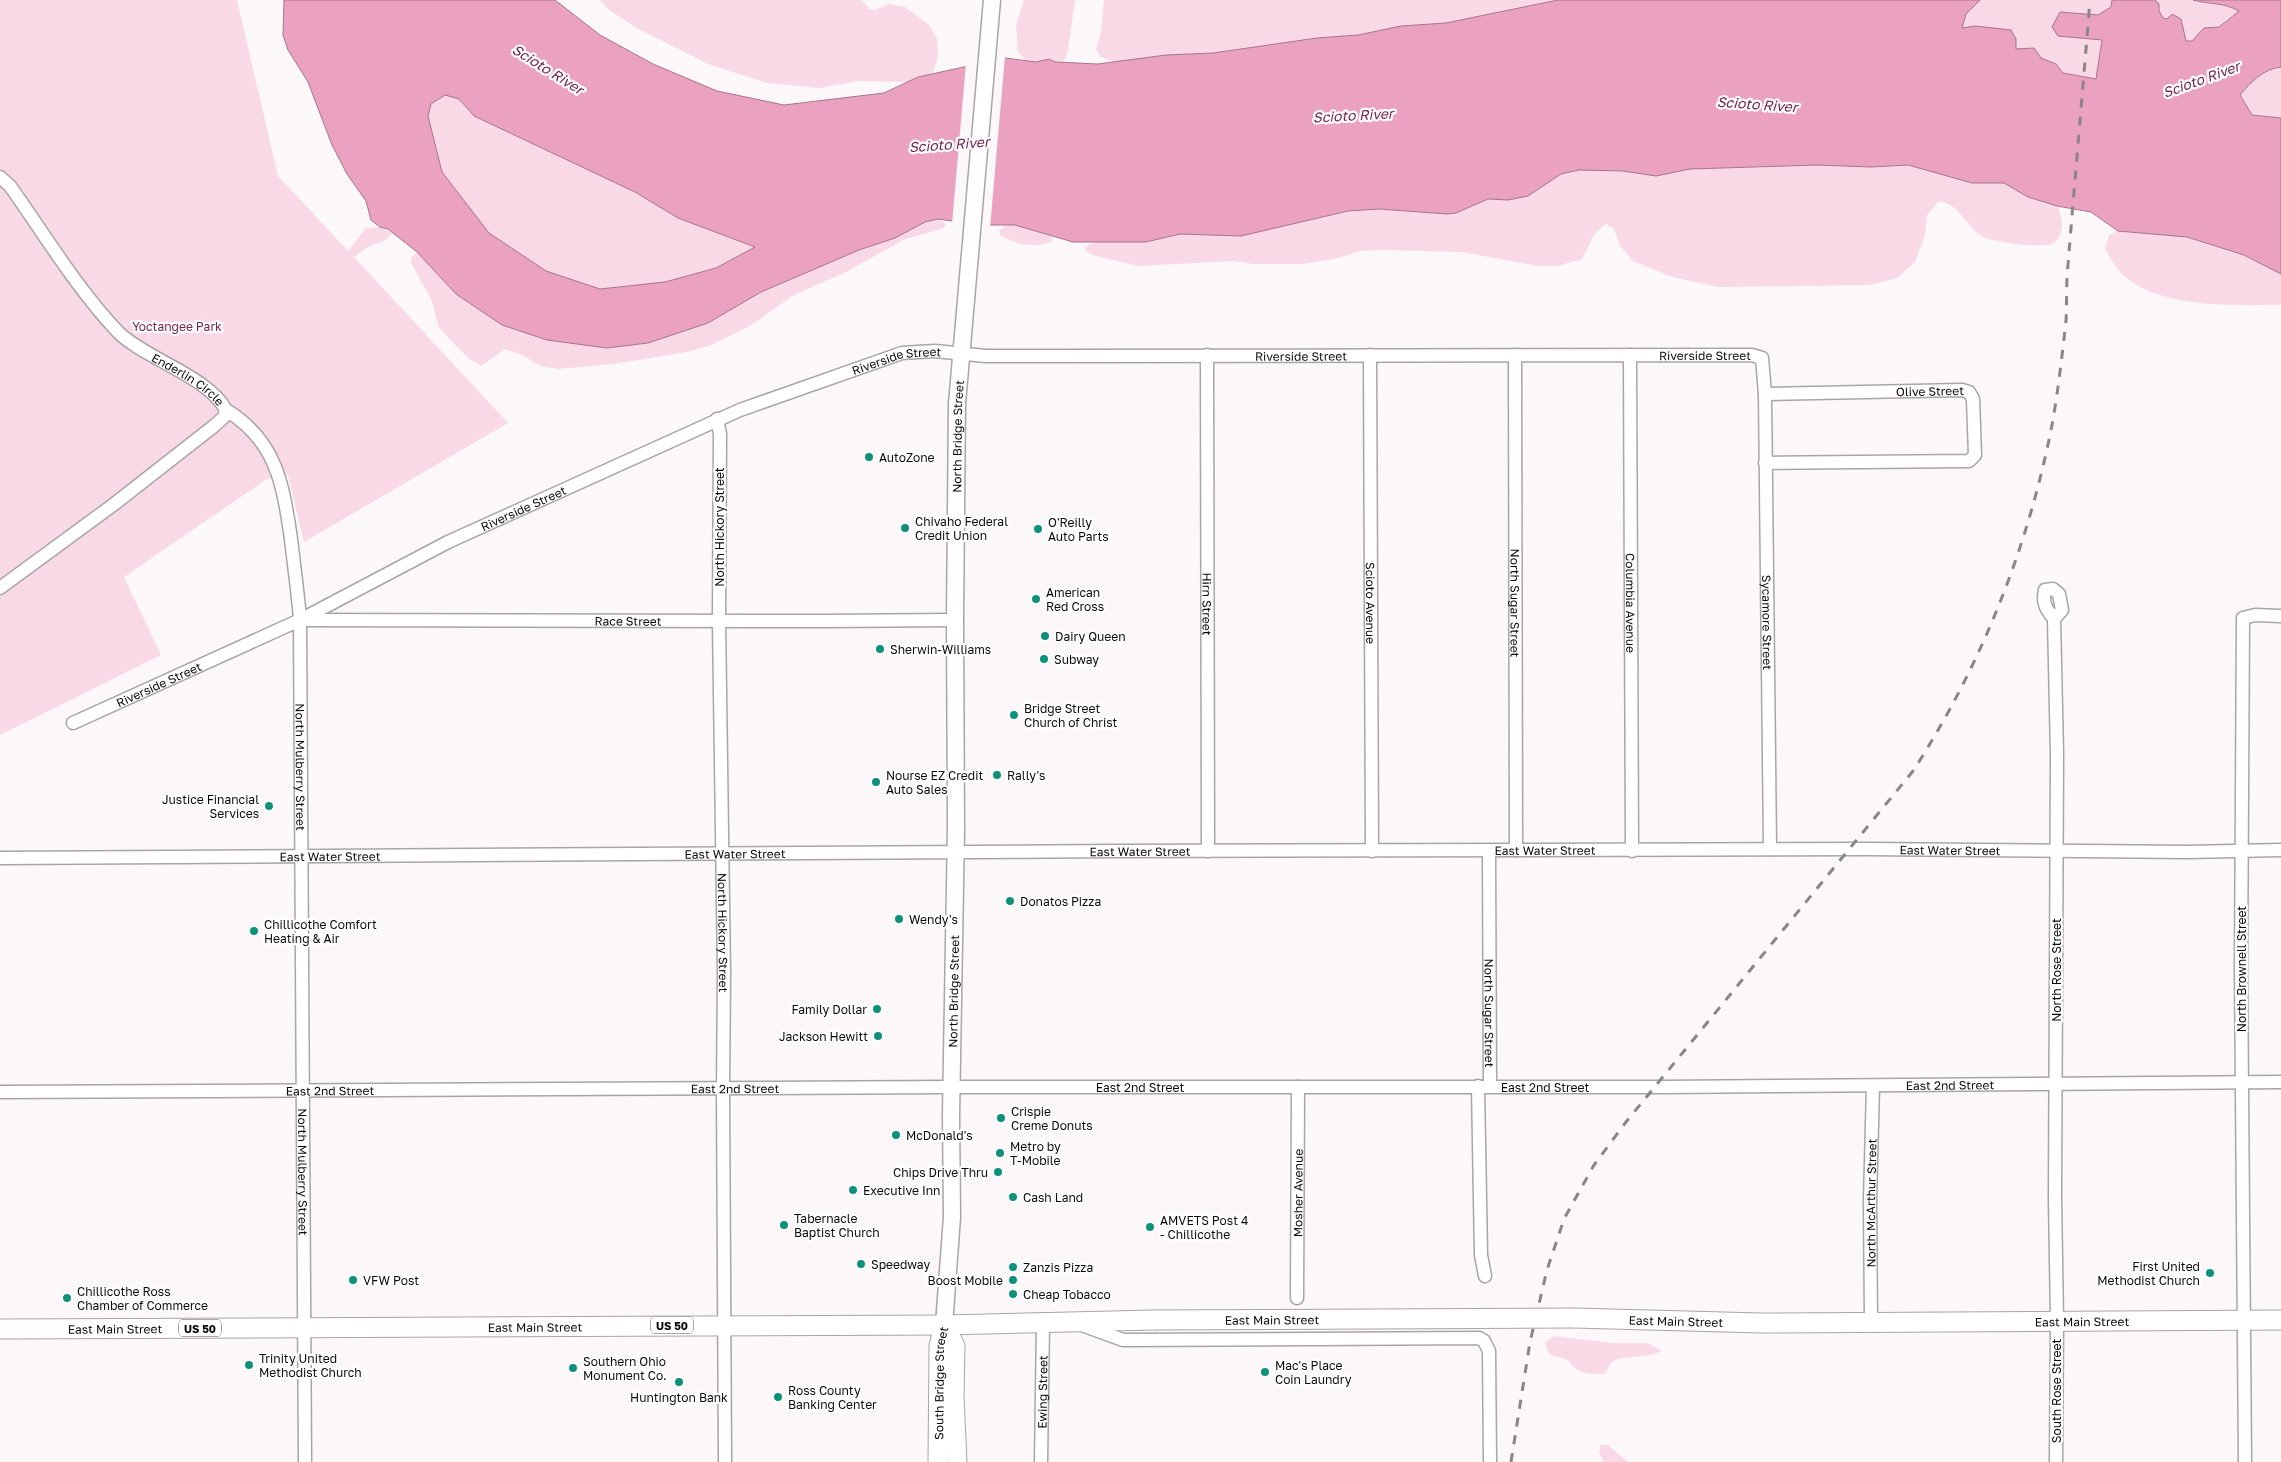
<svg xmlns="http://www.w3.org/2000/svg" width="2281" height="1462" font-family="'Golos Text',sans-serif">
<rect width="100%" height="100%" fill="#fcf7f9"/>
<g fill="#f8d9e5">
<path d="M0,0H237L278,176L348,251L366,228L380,227L393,233L386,240L368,247L354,257L508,423L304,542L288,475L267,479L124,577L161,655L0,735Z"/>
<path d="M600,0H861L870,9L875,10L889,4L905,7L930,26L937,39L938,54L935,67L932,73L905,82L859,81L819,88L767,83L708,64L637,28L609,10Z"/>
<path d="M1024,0H1075L1068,50L1064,62H1055L1048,59L1036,62L1024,59L1018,51L1016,25Z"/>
<path d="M1104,0H1558L1446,23L1401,26L1358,35L1317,38L1213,53L1166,55L1134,61L1114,62L1101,57L1096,50L1101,32Z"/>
<path d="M1980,0H2112L2111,7L2099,15L2060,12L2058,36L2103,40L2096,79L2063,73L2056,64L2016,49V39L1961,28L1966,14Z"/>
<path d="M2155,0H2193L2208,4L2227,5L2239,11L2229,17L2219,27L2204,28L2192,42L2186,41L2167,19L2163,18L2159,11V4Z"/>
<path d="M2281,67V118L2252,115L2240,95C2251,82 2263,69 2281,67Z"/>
<path d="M445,95L459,99L474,116L635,192L678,218L755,247L716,268L665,282L600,289L546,271L489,233L442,172L427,116L431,104Z"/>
<path d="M1817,165L1871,167L1908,165L1972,183H2004L2028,197L2057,206C2063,217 2065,232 2055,242C2047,250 1993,242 1983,237C1971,231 1964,215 1953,207C1950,204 1944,202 1939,201L1927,215L1925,235L1915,262L1897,278L1870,285L1718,287L1672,277L1633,261L1620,246L1614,229L1606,224L1595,233L1582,259L1557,266H1538L1462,252L1381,250L1360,251L1338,258L1303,264H1254L1233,261L1138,266L1092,255L1085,250L1087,246L1096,242H1146L1180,234L1241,236L1348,211L1379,209L1447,214L1456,213L1488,199L1508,200L1528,196L1561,174L1579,170L1623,171L1656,176L1690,169Z"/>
<path d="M938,219L946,224L944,228L903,240L846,272L792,296L750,326L709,346L687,352L613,364L558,369L540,366L524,356L505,349L481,366L468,358L439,328L432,301L411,263V258L417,252L456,294L607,348L648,343L708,323L761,292L859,250L895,238L925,222Z"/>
<path d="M1015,225L1047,234L1051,236L1053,241C1035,249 1016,245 1000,235L999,231L1005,226Z"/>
<path d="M2118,231L2187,237L2244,255L2281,274V305C2234,305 2158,309 2122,274C2115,267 2110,257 2105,249L2109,235Z"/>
<path d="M1553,1336L1613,1343H1648L1662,1351L1651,1355L1617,1359L1611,1363L1605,1374C1595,1374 1582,1375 1574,1367C1572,1366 1571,1363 1569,1361C1557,1353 1550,1362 1545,1343Z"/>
<path d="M1601,1445H1608L1628,1462H1604L1599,1452Z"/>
</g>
<path fill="#eaa2c0" stroke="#a7758a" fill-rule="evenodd" d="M284,0H555L600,35L653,64L717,91L784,105L884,93L918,77L1005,58L1036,62L1049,59L1055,62L1098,64L1166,55L1213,53L1317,38L1358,35L1401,26L1446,23L1558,0H1980L1966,14L1962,28L1975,26L2011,30L2016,39V49L2034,48L2041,58L2056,64L2063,73L2096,79L2102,40L2058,36L2052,27L2060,12L2098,15L2111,7L2112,0H2155L2159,4V11L2163,18L2167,19L2172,14L2181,19L2186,41H2192L2204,28L2219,27L2239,11C2223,2 2211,5 2193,0H2281V67C2263,69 2251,82 2240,95L2252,115L2281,118V274L2244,255L2187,237L2118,231L2091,212L2057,206L2028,197L2004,183H1972L1908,165L1871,167L1817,165L1690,169L1656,176L1623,171L1579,170L1561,174L1528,196L1508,200L1488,199L1456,213L1447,214L1379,209L1348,211L1241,236L1180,234L1146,242H1073L1015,225H979L938,219L925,222L895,238L859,250L761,292L708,323L648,343L607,348L547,340L502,325L456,294L417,252L388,229L380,227L371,220L366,201L347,174L332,145L308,82L288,50L283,35ZM445,95L459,99L474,116L635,192L678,218L755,247L716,268L665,282L600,289L546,271L489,233L442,172L428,116L431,104Z"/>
<path fill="#fcf7f9" d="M1005,56L990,228L952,224L966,63Z"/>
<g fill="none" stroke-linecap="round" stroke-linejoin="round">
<g stroke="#a9a4a6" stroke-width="15">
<g id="minor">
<path id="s1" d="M0,177L10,186C45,235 77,289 119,333C146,359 209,377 226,410L224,417L214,426L113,505L0,588"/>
<path id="s2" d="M1207,355L1208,851"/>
<path id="s3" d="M1370,355L1372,851"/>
<path id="s4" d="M1515,355L1516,850"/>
<path id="s5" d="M1630,355L1632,851"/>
<path id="s6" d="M1765,394L1962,390L1969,392L1973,399L1975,455L1969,461L1765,463"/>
<path id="s7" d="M226,410C277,441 283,485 291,539C294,566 298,593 300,620L305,1462"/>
<path id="s8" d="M717,419L720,434L719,621L724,973L723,1090L725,1462"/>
<path d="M2054,619C2046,609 2042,603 2045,590L2053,589L2059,594L2062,610L2054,619L2057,754L2055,1198L2057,1321L2056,1462"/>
<path id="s9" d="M303,620L825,621L955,620"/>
<path id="s10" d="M73,723L300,620L448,542L740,410L902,353L935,351L986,356H1064L1752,355L1762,358L1765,394L1770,849"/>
<path id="s11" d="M1489,851L1490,1086"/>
<path id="s12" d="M0,858L1118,851L1868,849L2187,852L2281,850"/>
<path d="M1478,1086L1481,1255L1485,1276"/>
<path id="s13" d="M0,1092L952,1087H1664L2281,1082"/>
<path id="s14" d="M1297,1298L1298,1087"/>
<path id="s15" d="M1871,1321L1870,1200L1873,1086"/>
<path d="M1082,1325L1123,1340L1479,1338L1484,1341L1489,1351L1490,1462"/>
<path id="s16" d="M1041,1462L1043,1322"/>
<path d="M2245,1462L2241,968L2243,618L2255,615L2281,616"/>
</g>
</g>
<g stroke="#a9a4a6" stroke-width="19">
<g id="secondary">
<path id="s17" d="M944,1325L952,1217L951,1115L956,829L955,620L957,404L992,0"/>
</g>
</g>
<g stroke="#a9a4a6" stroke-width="21">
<g id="primary">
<path id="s18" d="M1574,1318L1761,1323L2281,1320"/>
<path d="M944,1325L955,1346L954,1397L957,1462"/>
<path id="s19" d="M0,1329L944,1325L1154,1320"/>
<path id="s20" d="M938,1462L939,1346L944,1325"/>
</g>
</g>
<use href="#minor" stroke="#fff" stroke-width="12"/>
<use href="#secondary" stroke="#fff" stroke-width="16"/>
<use href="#primary" stroke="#fff" stroke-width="19"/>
<path stroke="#898687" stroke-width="3" stroke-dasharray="9 9" stroke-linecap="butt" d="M1511,1462L1530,1342L1547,1270L1564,1219L1594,1165L1626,1122L1913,771C1981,666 2028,548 2052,425C2058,392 2062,356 2066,321C2067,303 2066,284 2068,265C2075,177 2083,88 2090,0"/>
<g stroke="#a9a4a6" stroke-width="21" stroke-linecap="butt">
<g id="primary-bridge">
<path id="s21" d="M1154,1320L1574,1318"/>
</g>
</g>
<use href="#primary-bridge" stroke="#fff" stroke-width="19"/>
</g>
<g fill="#0e917a" stroke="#fff" stroke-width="2">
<circle cx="869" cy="457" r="5"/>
<circle cx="905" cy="528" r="5"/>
<circle cx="1038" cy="529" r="5"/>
<circle cx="1036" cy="599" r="5"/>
<circle cx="1045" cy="636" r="5"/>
<circle cx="880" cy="649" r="5"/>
<circle cx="1044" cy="659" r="5"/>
<circle cx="1014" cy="715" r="5"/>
<circle cx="997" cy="775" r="5"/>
<circle cx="876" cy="782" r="5"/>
<circle cx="269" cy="806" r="5"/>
<circle cx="1010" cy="901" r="5"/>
<circle cx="899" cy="919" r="5"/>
<circle cx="254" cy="931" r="5"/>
<circle cx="877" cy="1009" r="5"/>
<circle cx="878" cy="1036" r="5"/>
<circle cx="1001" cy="1118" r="5"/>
<circle cx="896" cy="1135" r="5"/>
<circle cx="1000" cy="1153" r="5"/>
<circle cx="998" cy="1172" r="5"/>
<circle cx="853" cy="1190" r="5"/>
<circle cx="1013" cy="1197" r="5"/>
<circle cx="784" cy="1225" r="5"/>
<circle cx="1150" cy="1227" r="5"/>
<circle cx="861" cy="1264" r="5"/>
<circle cx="1013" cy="1267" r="5"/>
<circle cx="2210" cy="1273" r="5"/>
<circle cx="353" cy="1280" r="5"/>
<circle cx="1013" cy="1280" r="5"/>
<circle cx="1013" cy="1294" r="5"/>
<circle cx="67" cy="1298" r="5"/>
<circle cx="249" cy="1365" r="5"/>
<circle cx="573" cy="1368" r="5"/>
<circle cx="1265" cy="1372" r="5"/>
<circle cx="679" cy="1382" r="5"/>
<circle cx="778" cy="1397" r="5"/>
</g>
<g text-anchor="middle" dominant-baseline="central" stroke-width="4.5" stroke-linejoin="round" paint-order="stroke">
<g fill="#fff" stroke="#555454" stroke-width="1">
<rect x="651" y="1316.5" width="42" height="17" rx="4"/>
<rect x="179" y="1319.5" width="42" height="17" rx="4"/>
</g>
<g font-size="11" font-weight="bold" fill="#0c0b0b">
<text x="672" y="1325">US 50</text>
<text x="200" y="1328">US 50</text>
</g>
<g font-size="12" fill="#77254f" stroke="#fff">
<text x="177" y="326">Yoctangee Park</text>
</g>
<g font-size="12" fill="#0c0b0b" stroke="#fff">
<text stroke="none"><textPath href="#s10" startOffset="1308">Riverside Street</textPath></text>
<text stroke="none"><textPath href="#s10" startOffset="1712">Riverside Street</textPath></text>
<text stroke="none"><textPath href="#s10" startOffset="902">Riverside Street</textPath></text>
<text stroke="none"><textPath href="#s1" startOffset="280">Enderlin Circle</textPath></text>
<text stroke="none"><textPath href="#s6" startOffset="165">Olive Street</textPath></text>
<text stroke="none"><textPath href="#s17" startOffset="889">North Bridge Street</textPath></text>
<text stroke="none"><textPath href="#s10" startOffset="499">Riverside Street</textPath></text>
<text transform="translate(719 527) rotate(-90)">North Hickory Street</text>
<text stroke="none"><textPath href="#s2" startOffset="249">Hirn Street</textPath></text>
<text stroke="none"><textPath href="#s3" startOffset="248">Scioto Avenue</textPath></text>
<text stroke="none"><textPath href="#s4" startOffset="248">North Sugar Street</textPath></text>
<text stroke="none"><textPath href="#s5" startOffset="248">Columbia Avenue</textPath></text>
<text stroke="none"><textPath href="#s9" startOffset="325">Race Street</textPath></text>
<text stroke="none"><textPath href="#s10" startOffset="2034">Sycamore Street</textPath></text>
<text stroke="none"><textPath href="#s10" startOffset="94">Riverside Street</textPath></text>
<text stroke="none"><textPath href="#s7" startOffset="379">North Mulberry Street</textPath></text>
<text stroke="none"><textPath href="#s12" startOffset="1950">East Water Street</textPath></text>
<text stroke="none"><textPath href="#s12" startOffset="1545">East Water Street</textPath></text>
<text stroke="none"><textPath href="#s12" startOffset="1140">East Water Street</textPath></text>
<text stroke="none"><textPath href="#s12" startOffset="735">East Water Street</textPath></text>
<text stroke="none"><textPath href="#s12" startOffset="330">East Water Street</textPath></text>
<text stroke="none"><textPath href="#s8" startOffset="514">North Hickory Street</textPath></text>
<text transform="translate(2241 969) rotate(-90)">North Brownell Street</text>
<text transform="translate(2056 970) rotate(-90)">North Rose Street</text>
<text stroke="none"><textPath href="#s17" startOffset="334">North Bridge Street</textPath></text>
<text stroke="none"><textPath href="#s11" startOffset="162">North Sugar Street</textPath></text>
<text stroke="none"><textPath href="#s13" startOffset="1950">East 2nd Street</textPath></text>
<text stroke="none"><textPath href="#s13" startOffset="1545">East 2nd Street</textPath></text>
<text stroke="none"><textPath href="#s13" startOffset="1140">East 2nd Street</textPath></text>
<text stroke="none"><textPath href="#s13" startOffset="735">East 2nd Street</textPath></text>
<text stroke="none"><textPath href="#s13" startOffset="330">East 2nd Street</textPath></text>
<text stroke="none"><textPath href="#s7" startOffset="784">North Mulberry Street</textPath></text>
<text stroke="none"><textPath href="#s14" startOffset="105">Mosher Avenue</textPath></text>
<text stroke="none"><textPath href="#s15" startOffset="118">North McArthur Street</textPath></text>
<text stroke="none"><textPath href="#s21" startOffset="118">East Main Street</textPath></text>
<text stroke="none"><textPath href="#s18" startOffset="102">East Main Street</textPath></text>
<text stroke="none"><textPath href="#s18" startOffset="508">East Main Street</textPath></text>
<text stroke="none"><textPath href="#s19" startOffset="535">East Main Street</textPath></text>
<text stroke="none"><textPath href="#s19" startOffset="115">East Main Street</textPath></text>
<text stroke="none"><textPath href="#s20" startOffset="79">South Bridge Street</textPath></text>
<text transform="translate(2056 1391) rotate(-90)">South Rose Street</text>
<text stroke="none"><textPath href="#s16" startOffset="70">Ewing Street</textPath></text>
</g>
<g font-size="12" fill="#0c0b0b" stroke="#fff" text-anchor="start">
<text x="879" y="457">AutoZone</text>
<text x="915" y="521">Chivaho Federal<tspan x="915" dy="14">Credit Union</tspan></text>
<text x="1048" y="522">O'Reilly<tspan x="1048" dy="14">Auto Parts</tspan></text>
<text x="1046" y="592">American<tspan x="1046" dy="14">Red Cross</tspan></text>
<text x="1055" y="636">Dairy Queen</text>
<text x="890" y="649">Sherwin-Williams</text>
<text x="1054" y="659">Subway</text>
<text x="1024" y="708">Bridge Street<tspan x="1024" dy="14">Church of Christ</tspan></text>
<text x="886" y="775">Nourse EZ Credit<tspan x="886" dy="14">Auto Sales</tspan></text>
<text x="1007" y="775">Rally's</text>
<text x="259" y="799" text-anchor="end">Justice Financial<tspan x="259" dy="14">Services</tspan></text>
<text x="1020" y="901">Donatos Pizza</text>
<text x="909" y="919">Wendy's</text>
<text x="264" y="924">Chillicothe Comfort<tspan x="264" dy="14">Heating &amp; Air</tspan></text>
<text x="867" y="1009" text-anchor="end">Family Dollar</text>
<text x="868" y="1036" text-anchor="end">Jackson Hewitt</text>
<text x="1011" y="1111">Crispie<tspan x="1011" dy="14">Creme Donuts</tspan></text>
<text x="906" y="1135">McDonald's</text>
<text x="1010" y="1146">Metro by<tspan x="1010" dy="14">T-Mobile</tspan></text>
<text x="988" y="1172" text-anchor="end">Chips Drive Thru</text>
<text x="863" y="1190">Executive Inn</text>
<text x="1023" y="1197">Cash Land</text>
<text x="794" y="1218">Tabernacle<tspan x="794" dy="14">Baptist Church</tspan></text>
<text x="1160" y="1220">AMVETS Post 4<tspan x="1160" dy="14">- Chillicothe</tspan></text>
<text x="871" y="1264">Speedway</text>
<text x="2200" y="1266" text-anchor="end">First United<tspan x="2200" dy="14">Methodist Church</tspan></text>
<text x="1023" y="1267">Zanzis Pizza</text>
<text x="363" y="1280">VFW Post</text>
<text x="1003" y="1280" text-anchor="end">Boost Mobile</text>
<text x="77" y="1291">Chillicothe Ross<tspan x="77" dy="14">Chamber of Commerce</tspan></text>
<text x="1023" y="1294">Cheap Tobacco</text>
<text x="259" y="1358">Trinity United<tspan x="259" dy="14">Methodist Church</tspan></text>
<text x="583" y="1361">Southern Ohio<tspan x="583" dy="14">Monument Co.</tspan></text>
<text x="1275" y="1365">Mac's Place<tspan x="1275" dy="14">Coin Laundry</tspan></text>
<text x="788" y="1390">Ross County<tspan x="788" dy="14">Banking Center</tspan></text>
<text x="679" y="1397" text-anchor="middle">Huntington Bank</text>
</g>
<g font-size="14" font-style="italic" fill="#76234e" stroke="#fff">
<text transform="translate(548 69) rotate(32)">Scioto River</text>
<text transform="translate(2201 79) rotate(-20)">Scioto River</text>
<text transform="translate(1757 104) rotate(4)">Scioto River</text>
<text transform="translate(1353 115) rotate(-3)">Scioto River</text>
<text transform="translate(949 144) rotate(-4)">Scioto River</text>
</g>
</g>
</svg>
